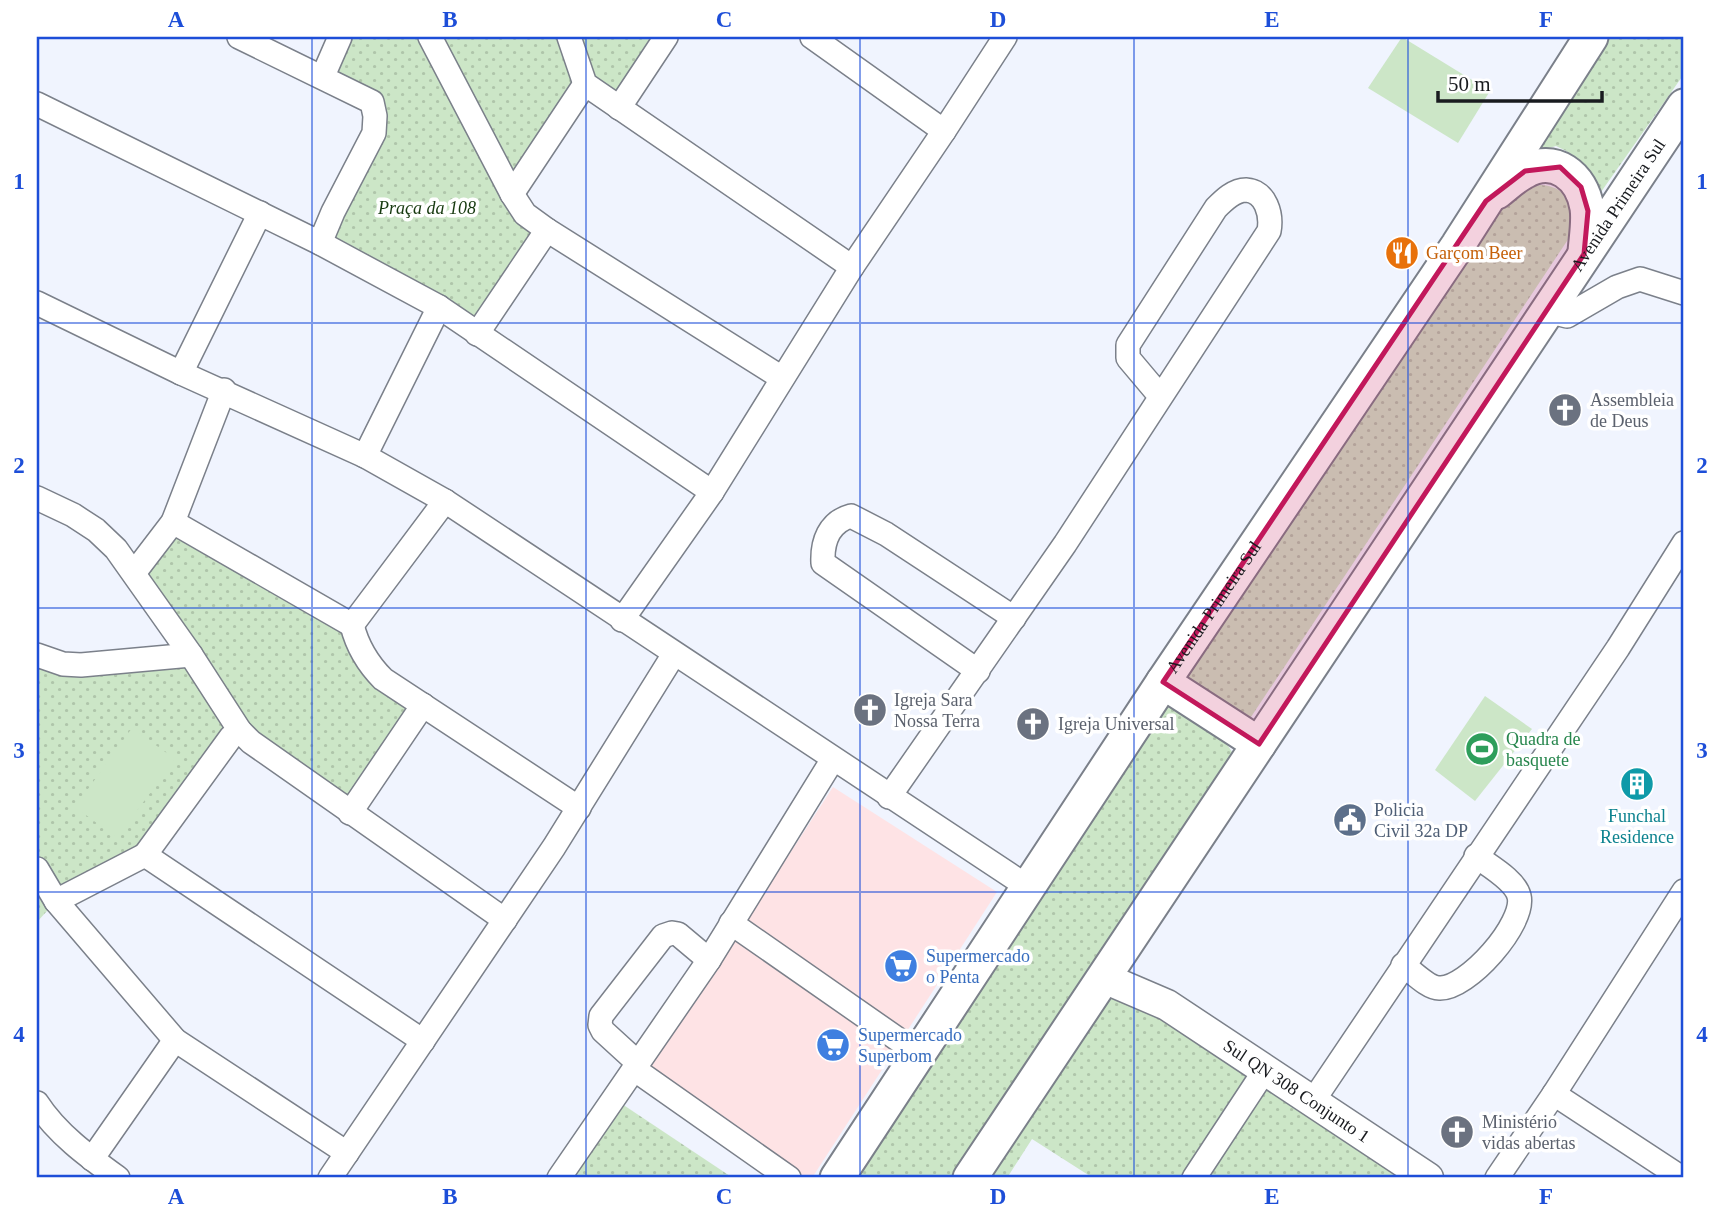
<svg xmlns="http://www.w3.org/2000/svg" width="1721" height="1215" font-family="'Times New Roman',serif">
<defs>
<pattern id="green-dots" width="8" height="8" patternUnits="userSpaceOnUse" patternTransform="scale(1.75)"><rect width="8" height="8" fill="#cce6c7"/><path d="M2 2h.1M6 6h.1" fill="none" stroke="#afc5aa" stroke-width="1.8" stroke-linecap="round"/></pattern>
</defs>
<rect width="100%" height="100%" fill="#f0f4fe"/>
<path fill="#fee3e5" d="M833,787L997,892L812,1178H804L645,1076Z"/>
<g fill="url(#green-dots)">
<path d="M340,37H666L619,108L586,84L512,193L547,230L477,334L320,243L375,126L371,102L323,76Z"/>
<path d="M1603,37L1684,38V74L1601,192C1588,166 1582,158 1556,146L1527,154Z"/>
<path d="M1540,185C1557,185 1574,197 1575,216C1576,222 1571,232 1569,238L1251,717L1178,674L1497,203L1515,192Z"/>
<path d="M173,522L355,638L423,705L350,813L240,731L145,855L56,901L37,922V655H191L134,573Z"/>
<path d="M1170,706L1223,738L1234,755L953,1178H848L1157,711Z"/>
<path d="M1111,965L1423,1178H1093L1032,1139L1007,1178H970Z"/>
<path d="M613,1098L733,1178H559Z"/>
</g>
<g fill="#cce6c7">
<path d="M1402,37L1490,91L1458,143L1368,88Z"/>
<path d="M1485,696L1532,729L1475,801L1435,770Z"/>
<path d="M132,728L175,759L117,838L75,807Z"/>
</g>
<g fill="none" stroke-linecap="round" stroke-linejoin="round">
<g stroke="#7b808a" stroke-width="26">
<g id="minor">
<path d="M239,37L372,102L375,116L374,133L333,212L320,243"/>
<path d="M430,37L512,194L525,214L547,230L782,378"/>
<path d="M569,37L585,84L852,267"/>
<path d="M812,37L944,131"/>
<path d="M323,76L340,37"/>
<path d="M37,104L320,243L439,307L712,492"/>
<path d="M619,108L666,37"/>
<path d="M512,194L585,84"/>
<path d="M37,303L181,373L365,456L445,501L1028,887"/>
<path d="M1547,311L1567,316L1617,287L1640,279L1684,293"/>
<path d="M477,334L547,230"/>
<path d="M181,373L260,213"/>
<path d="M365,456L439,307"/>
<path d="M37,498L73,515L96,530L116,549L191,655L240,731L251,742L505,920"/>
<path d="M173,522L352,625L445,501"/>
<path d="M134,573L173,522L224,390"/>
<path d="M622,620L712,492L852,267L944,131L1005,37"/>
<path d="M352,625C357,645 368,664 383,679L579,808"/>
<path d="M37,655L63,664L81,665L191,655"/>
<path d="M978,671L823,563C822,542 829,522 851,516L886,534L1014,618"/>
<path d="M889,797L1065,544L1269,231C1272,215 1266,191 1246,190C1234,190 1224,200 1216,208L1128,345V358L1160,396"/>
<path d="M350,813L423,705"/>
<path d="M145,855L231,737L240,731"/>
<path d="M37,869L56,901L175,1040L347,1153"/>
<path d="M56,901L145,855L423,1041"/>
<path d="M731,923L919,1054"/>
<path d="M1403,965C1413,972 1428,988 1439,988C1467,990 1526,923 1519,896C1515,880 1489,866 1476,856"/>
<path d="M638,1063L603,1031L600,1025L601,1016L663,936L672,933L678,934L709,960"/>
<path d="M634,1069L789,1178"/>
<path d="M1554,1094L1682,1178"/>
<path d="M1313,1101L1618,648L1684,543"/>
<path d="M37,1103C57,1134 89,1157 118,1178"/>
<path d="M92,1159L175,1040"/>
<path d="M330,1178L554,847L674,654"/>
<path d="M559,1178L709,960L833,759"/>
<path d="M1194,1178L1265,1070"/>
<path d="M1497,1178L1554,1094L1684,891"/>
</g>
</g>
<g stroke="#7b808a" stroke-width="33">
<g id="tertiary">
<path id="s1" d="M1104,978L1167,1005L1428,1178"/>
</g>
</g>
<g stroke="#7b808a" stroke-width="37">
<g id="secondary">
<path d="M1497,192C1506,185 1514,177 1524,172C1554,154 1582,176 1587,208C1589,222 1586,238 1585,252"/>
<path d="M1163,682L1259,744"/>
<path id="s2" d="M837,1178L1163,682L1458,245L1591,37"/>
<path id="s3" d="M970,1178L1684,106"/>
</g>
</g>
<use href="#minor" stroke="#fff" stroke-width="23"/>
<use href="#tertiary" stroke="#fff" stroke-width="30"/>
<use href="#secondary" stroke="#fff" stroke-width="33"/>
</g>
<path fill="#c2185b" fill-opacity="0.2" stroke="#c2185b" stroke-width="5" stroke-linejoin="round" d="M1560,167L1581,187L1588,211L1584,254L1259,744L1163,682L1486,201L1525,171Z"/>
<path fill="none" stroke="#1d4ed8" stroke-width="2" stroke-opacity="0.55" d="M312,37V1178M586,37V1178M860,37V1178M1134,37V1178M1408,37V1178M37,323H1684M37,608H1684M37,892H1684"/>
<defs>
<g id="restaurant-disc" transform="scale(1.75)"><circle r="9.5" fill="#e8710a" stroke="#fff"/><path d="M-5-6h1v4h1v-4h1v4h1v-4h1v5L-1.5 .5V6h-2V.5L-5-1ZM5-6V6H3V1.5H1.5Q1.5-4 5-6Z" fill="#fff"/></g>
<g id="church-disc" transform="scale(1.75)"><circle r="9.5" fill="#6b7280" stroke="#fff"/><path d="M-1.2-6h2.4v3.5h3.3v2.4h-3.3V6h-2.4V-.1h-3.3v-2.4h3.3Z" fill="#fff"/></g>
<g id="stadium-disc" transform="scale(1.75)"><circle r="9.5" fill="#2e9e5b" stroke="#fff"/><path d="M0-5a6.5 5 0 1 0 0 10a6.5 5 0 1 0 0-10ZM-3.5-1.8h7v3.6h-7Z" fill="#fff"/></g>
<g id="building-disc" transform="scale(1.75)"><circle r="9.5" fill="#0f9aa8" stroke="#fff"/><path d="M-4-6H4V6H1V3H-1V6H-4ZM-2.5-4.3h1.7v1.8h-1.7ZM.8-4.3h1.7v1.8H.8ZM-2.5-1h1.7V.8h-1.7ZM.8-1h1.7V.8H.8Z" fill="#fff"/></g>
<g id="civic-disc" transform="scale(1.75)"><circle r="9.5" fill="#5c6f8a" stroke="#fff"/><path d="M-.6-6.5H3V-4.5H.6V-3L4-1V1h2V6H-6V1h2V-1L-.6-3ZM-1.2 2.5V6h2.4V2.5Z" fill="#fff"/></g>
<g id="supermarket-disc" transform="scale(1.75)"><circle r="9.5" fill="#3f7fe0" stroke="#fff"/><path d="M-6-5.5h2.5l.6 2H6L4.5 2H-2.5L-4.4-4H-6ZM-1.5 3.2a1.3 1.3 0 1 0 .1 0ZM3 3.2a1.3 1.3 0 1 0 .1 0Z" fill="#fff"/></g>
</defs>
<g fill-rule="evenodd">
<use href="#restaurant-disc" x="1402" y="253"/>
<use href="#church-disc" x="1565" y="410"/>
<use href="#church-disc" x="870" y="710"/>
<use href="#church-disc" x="1033" y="724"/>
<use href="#stadium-disc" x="1482" y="749"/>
<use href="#building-disc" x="1637" y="784"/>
<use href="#civic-disc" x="1350" y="820"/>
<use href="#supermarket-disc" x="901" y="966"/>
<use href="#supermarket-disc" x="833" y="1045"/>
<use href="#church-disc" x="1457" y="1132"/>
</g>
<g text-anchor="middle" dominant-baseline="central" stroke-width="7" stroke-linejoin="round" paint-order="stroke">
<g font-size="18" fill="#191b1f" stroke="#fff">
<text stroke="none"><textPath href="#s3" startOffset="1169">Avenida Primeira Sul</textPath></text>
<text stroke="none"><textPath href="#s2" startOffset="684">Avenida Primeira Sul</textPath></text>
<text stroke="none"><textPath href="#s1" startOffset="224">Sul QN 308 Conjunto 1</textPath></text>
</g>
<g font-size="18" font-style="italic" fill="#173a10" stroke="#fff">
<text x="427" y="208">Praça da 108</text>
</g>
<g font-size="18" fill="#c56008" stroke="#fff" text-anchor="start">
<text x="1426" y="253">Garçom Beer</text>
</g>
<g font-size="18" fill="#5b616d" stroke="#fff" text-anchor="start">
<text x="1590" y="400">Assembleia<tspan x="1590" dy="21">de Deus</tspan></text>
<text x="894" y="700">Igreja Sara<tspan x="894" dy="21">Nossa Terra</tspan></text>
<text x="1058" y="724">Igreja Universal</text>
<text x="1482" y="1122">Ministério<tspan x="1482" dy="21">vidas abertas</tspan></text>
</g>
<g font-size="18" fill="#27864d" stroke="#fff" text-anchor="start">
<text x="1506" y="739">Quadra de<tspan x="1506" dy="21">basquete</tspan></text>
</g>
<g font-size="18" fill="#4e5e75" stroke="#fff" text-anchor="start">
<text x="1374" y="810">Policia<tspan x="1374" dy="21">Civil 32a DP</tspan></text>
</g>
<g font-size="18" fill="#0d838f" stroke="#fff">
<text x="1637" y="816">Funchal<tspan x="1637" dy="21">Residence</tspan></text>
</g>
<g font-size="18" fill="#366cbe" stroke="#fff" text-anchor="start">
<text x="926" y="956">Supermercado<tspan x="926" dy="21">o Penta</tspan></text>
<text x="858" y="1035">Supermercado<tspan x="858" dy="21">Superbom</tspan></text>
</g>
</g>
<rect width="1721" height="1215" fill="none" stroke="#ffffff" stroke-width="77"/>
<path d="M1438 91v10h164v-10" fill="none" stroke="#191b1f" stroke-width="3.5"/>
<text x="1448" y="91" font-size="21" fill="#191b1f" stroke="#ffffff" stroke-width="5" paint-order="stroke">50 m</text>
<rect x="38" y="38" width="1644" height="1138" fill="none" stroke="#1d4ed8" stroke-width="2.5"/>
<g font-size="23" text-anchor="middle" font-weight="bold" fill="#1d4ed8">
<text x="176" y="27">A</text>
<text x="450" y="27">B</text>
<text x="724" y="27">C</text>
<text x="998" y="27">D</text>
<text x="1272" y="27">E</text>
<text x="1546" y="27">F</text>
<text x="19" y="189">1</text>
<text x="1702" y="189">1</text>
<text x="19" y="473">2</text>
<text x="1702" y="473">2</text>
<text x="19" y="758">3</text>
<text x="1702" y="758">3</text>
<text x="19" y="1042">4</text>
<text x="1702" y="1042">4</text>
<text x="176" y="1204">A</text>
<text x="450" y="1204">B</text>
<text x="724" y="1204">C</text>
<text x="998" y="1204">D</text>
<text x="1272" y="1204">E</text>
<text x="1546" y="1204">F</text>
</g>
</svg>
